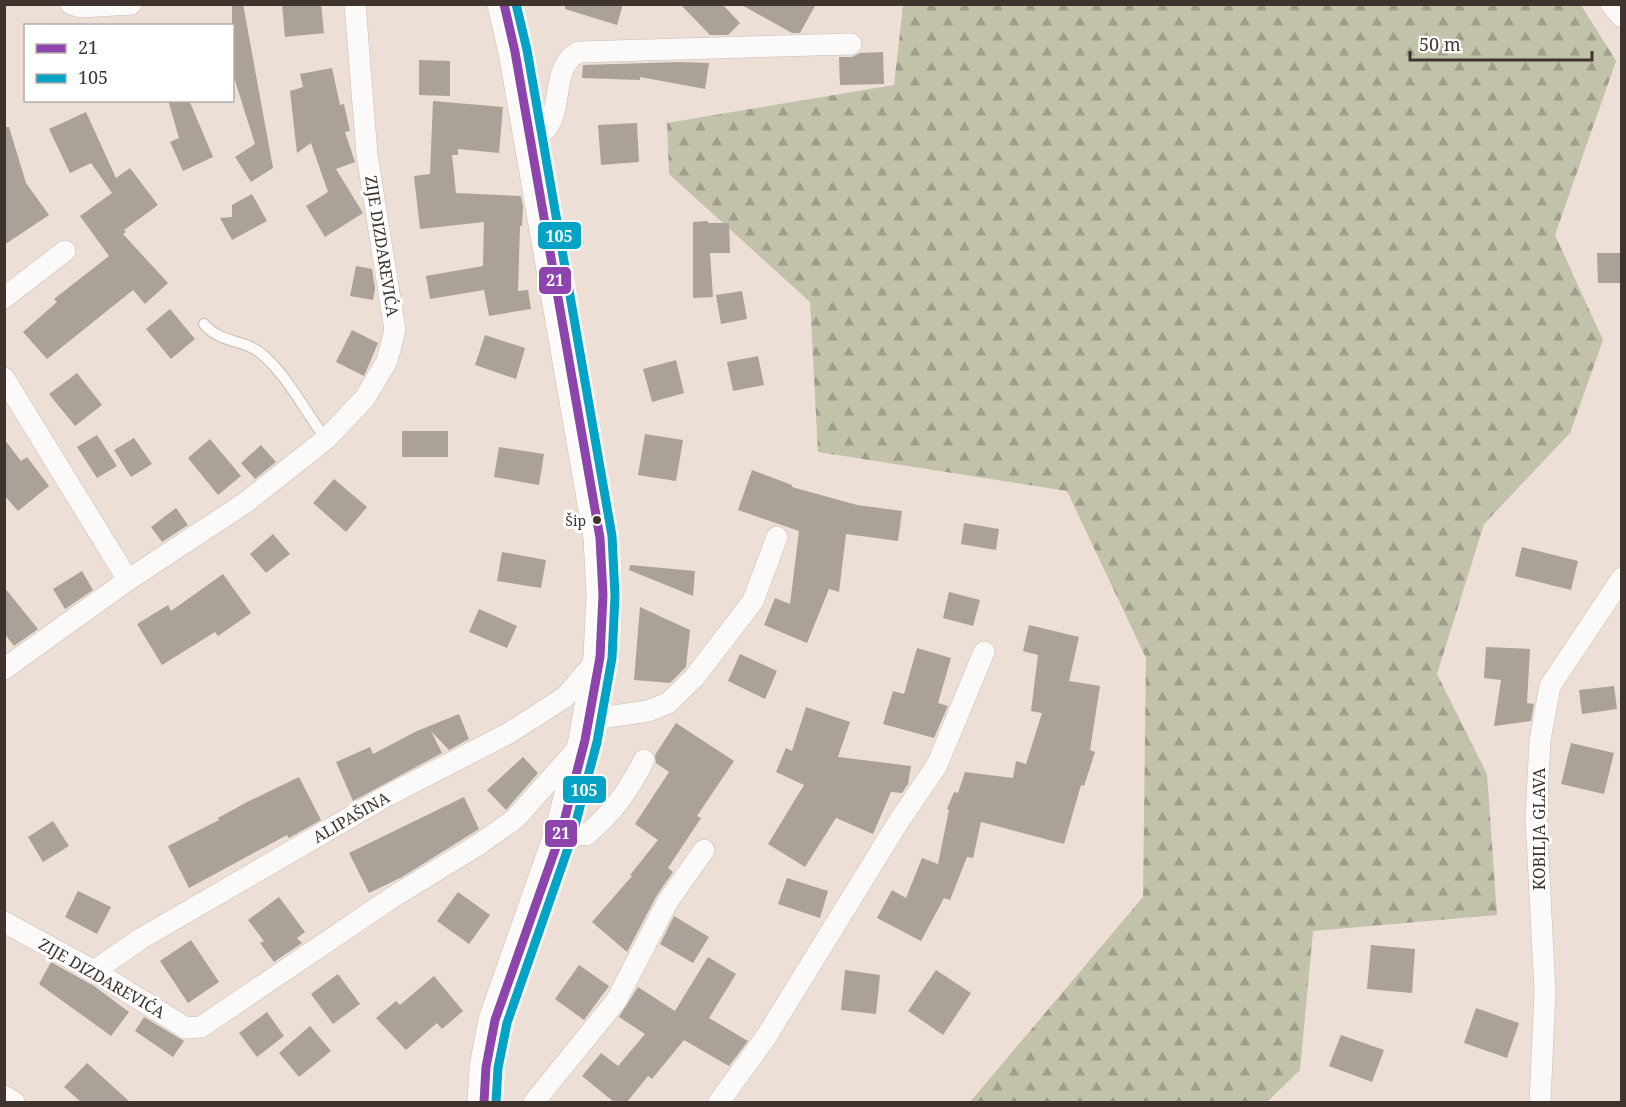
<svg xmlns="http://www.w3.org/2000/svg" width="1626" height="1107" font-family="'Noto Serif',serif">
<defs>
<pattern id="forest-firs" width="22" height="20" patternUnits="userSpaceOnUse" patternTransform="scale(1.5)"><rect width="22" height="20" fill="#c2c1aa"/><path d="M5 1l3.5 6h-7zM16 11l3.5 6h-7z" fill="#9f9e8b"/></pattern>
</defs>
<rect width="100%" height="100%" fill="#eddfd5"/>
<path fill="url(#forest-firs)" d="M903,5H1581L1616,61L1555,235L1603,340L1570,433L1484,524L1437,674L1487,774L1497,915L1313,931L1300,1070L1267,1102H970L1143,897L1146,658L1067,491L818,452L810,302L669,174L667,123L894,85Z"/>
<g fill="#aaa198">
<path d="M232,4H243L273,168L251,182L235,157L255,144L232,71Z"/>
<path d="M282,4H321L324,33L285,37Z"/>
<path d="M565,4H623L617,25L565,9Z"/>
<path d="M680,4H722L740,23L728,35H710Z"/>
<path d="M740,4H816L800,33H792Z"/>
<path d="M883,52L884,84L840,85L839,57H852L860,53Z"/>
<path d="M419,60L450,61V96L419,95Z"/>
<path d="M680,62L709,63L705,89L640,77V80L582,78L583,65Z"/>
<path d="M332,68L340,105L344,104L350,131L345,132L355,162L336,169L363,213L325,237L306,206L328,192L311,143L297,153L290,91L303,87L300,74Z"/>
<path d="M168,100H189L213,157L183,171L170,142L179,138Z"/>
<path d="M433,101L503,107L499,153L458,149V155H452L456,193L521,196L523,206L522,226H520L518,291L528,290L531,309L489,316L484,290L430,299L426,276L483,266L484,222L420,229L414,176L430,174Z"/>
<path d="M86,112L116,178L130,168L158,205L124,230L126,232L123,234L168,283L145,304L133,290L47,359L23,332L57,302L54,299L109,256L80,216L112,193L91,163L70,173L49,129Z"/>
<path d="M637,123L639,162L601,165L598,125Z"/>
<path d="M4,127H9L26,183L49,215L4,245Z"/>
<path d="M252,194L267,221L232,240L220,218L232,217V205Z"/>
<path d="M708,221V223H729L730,253H710L713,297L693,298V222Z"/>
<path d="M1597,253H1622V283H1598Z"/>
<path d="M356,266L372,269L375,288L373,300L350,296Z"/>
<path d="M742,291L747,319L721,324L716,295Z"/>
<path d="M170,309L195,339L171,359L146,329Z"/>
<path d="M352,330L378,343L364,376L336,362Z"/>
<path d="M485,335L525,348L516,379L475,365Z"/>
<path d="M758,356L764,385L733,391L727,362Z"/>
<path d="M676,360L684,393L652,402L643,369Z"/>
<path d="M77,373L102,405L75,426L49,394Z"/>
<rect x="402" y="431" width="46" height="26"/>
<path d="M645,434L683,440L676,481L638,475Z"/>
<path d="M97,435L117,466L97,478L77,447Z"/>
<path d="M134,438L152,464L131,477L114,450Z"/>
<path d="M4,439L21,461L27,457L49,486L18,511L4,495Z"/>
<path d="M210,439L241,476L218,495L188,458Z"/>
<path d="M261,445L276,462L255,479L241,463Z"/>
<path d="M499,447L544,454L539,485L494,477Z"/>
<path d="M752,470L792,485V487L857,505L902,511L898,541L846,534L839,592L829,589L807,643L764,625L775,598L790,604L799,531L738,510Z"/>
<path d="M334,479L367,507L346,532L313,503Z"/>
<path d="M176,508L188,525L162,542L151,527Z"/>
<path d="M964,523L999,529L996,550L961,544Z"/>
<path d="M273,534L290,554L266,573L250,554Z"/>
<path d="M1522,547L1578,561L1571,590L1515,576Z"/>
<path d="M502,552L546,560L541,588L497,581Z"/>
<path d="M630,565L695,571L693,596L629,570Z"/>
<path d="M82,571L93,590L65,609L53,589Z"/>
<path d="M223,574L251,613L218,636L215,632L162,665L137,624L168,605L171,611Z"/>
<path d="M4,587L38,629L14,646L4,633Z"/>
<path d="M949,592L980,600L973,626L943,618Z"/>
<path d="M640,607L690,630L686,667L670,683L634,680Z"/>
<path d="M479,609L517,626L507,648L469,632Z"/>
<path d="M1029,625L1079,637L1069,681L1100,686L1090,750L1095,752L1084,786L1081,785L1064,844L981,822L973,858L967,857L950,900L944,898L921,941L877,918L892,890L906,898L922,858L938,864L949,810L947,809L954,792L958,793L965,772L1013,778L1016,761L1026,764L1042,713L1031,711L1038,655L1023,651Z"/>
<path d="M1486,647L1530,649L1527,703L1534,704L1531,721L1494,726L1501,680L1484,678Z"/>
<path d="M917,648L951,658L938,703L948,706L934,738L883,724L893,691L904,694Z"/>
<path d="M740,654L777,671L765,699L728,681Z"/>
<path d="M1614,686L1617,709L1582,714L1579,690Z"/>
<path d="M806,707L850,722L838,757L911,766L908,784L902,793L891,792L873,834L836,818L805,867L768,844L804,785L776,772L786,748L792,751Z"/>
<path d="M459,714L469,739L449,750L431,731L442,753L353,801L336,762L370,747L373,754L417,731Z"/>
<path d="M676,723L734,761L697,816L701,818L668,868L673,872L657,895L627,952L592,922L632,876L630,875L658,840L635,824L669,772L656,763L655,755Z"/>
<path d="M1571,743L1614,753L1604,794L1561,784Z"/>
<path d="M523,757L538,773L506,810L487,790Z"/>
<path d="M299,777L321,820L289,838L287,835L189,888L168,846L219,820L218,818L247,802Z"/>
<path d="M464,797L479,829L402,877L369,893L349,853Z"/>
<path d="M53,821L69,846L43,862L28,837Z"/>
<path d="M787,878L828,891L820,918L778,904Z"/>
<path d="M78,891L111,907L97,934L65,917Z"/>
<path d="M458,892L490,915L469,944L437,921Z"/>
<path d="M279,897L305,932L297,938L302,943L274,962L260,943L264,941L248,920Z"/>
<path d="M674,916L709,937L693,963L660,944Z"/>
<path d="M191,940L219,982L188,1003L160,961Z"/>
<path d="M1371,945L1415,949L1412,993L1367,989Z"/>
<path d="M708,957L736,974L709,1018L748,1041L729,1066L684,1040L652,1079L648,1076L627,1102H614L582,1076L601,1053L618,1066L645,1034L619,1017L638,987L675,1011Z"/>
<path d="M51,962L94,986L129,1012L111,1036L39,984Z"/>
<path d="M579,965L609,986L584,1020L555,999Z"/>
<path d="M845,970L880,975L876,1014L841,1010Z"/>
<path d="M936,970L971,993L943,1035L908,1011Z"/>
<path d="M338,974L360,1004L333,1024L311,994Z"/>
<path d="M434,976L463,1011L442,1029L437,1023L406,1050L376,1018L396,1001L400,1005Z"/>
<path d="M1476,1008L1519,1023L1507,1058L1464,1043Z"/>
<path d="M267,1012L284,1036L257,1057L239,1033Z"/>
<path d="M144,1017L184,1041L173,1057L135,1031Z"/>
<path d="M310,1026L331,1051L299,1077L279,1053Z"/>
<path d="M1341,1035L1384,1050L1372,1082L1329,1066Z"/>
<path d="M87,1063L130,1102H81L64,1087Z"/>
</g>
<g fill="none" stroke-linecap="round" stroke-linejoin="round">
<g stroke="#c8bdb5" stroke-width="12">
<path id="service" d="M204,324C222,345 243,337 264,356C288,377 306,413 326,439"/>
</g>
<g stroke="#c8bdb5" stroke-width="22">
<g id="minor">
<path d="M71,4L81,7L131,4"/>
<path d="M1611,4L1622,17"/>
<path d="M531,143C537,138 544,132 548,126C563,104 551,66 579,52L851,44"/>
<path d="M4,298L65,251"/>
<path d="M4,378L128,580"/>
<path d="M4,669L128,580L245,503L326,439L365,398L387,361L395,330L367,155L355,4"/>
<path d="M587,720L648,711L668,703L694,678L753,601L777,537"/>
<path d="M561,833L586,835C611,815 630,789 644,760"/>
<path d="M4,922L94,971L186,1028L201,1027L393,897L478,845L515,819L579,747"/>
<path d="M94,971L142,938L385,797L509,733L565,697L597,660"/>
<path d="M4,1096L14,1102"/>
<path d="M534,1102L616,1001L668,901L704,850"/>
<path d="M719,1102L766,1037L899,821L937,765L984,652"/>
<path d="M1540,1102L1545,992L1536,817L1540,740L1550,686L1622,578"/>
</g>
</g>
<g stroke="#c8bdb5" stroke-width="34">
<path id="primary" d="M484,1102L486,1067L495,1020L561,833L585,740L600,657L603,595L600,538L515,52L504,4"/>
</g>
<use href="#service" stroke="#fcfaf9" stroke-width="10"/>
<use href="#minor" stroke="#fcfaf9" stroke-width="21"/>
<use href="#primary" stroke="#fcfaf9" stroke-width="33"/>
<g stroke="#fff" stroke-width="14">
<path id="bus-1" d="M484,1102L486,1067L495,1020L561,833L585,740L600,657L603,595L600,538L515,52L504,4"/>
</g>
<g stroke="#fff" stroke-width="14">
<path id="bus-2" d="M496,1102L498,1068L507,1023L572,837L597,742L612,658L615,596L612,536L527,50L516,4"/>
</g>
<use href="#bus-1" stroke="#8e44ad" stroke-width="9"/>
<use href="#bus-2" stroke="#03a3c6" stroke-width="9"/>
</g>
<circle fill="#3e342d" stroke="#fff" stroke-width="2" cx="597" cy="520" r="5"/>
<g text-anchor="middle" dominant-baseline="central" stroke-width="6" stroke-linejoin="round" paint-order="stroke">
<g font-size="14" fill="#3e342d" stroke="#fff" text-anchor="end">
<text x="586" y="520">Šip</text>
</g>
<g font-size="16" fill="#3e342d" stroke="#fff">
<text transform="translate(382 246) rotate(81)">ZIJE DIZDAREVIĆA</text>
<text transform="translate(351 817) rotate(-30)">ALIPAŠINA</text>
<text transform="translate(1539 829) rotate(-90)">KOBILJA GLAVA</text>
<text transform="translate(102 978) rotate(30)">ZIJE DIZDAREVIĆA</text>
</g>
</g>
<g stroke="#fff" stroke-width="2">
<rect x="537" y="221" width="45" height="29" rx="6" fill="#03a3c6"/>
<rect x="538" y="266" width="34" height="29" rx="6" fill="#8e44ad"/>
<rect x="562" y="775" width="45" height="29" rx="6" fill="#03a3c6"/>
<rect x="544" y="819" width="34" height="29" rx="6" fill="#8e44ad"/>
</g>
<g font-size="16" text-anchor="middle" font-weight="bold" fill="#fff">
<text x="559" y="242">105</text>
<text x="555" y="286">21</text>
<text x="584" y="796">105</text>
<text x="561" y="839">21</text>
</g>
<rect width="1626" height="1107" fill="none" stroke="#3e342d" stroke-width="12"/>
<rect x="24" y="24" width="210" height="78" fill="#ffffff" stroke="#b2aeab" stroke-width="1.5"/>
<rect x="36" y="44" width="30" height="9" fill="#8e44ad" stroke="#b2aeab" stroke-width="1.5"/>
<text x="78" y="54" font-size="18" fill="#3e342d">21</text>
<rect x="36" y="74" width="30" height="9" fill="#03a3c6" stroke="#b2aeab" stroke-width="1.5"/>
<text x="78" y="84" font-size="18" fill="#3e342d">105</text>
<path d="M1410 51v9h182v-9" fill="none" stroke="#3e342d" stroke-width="3"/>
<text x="1419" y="51" font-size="18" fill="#3e342d" stroke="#ffffff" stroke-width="4.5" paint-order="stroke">50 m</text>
</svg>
